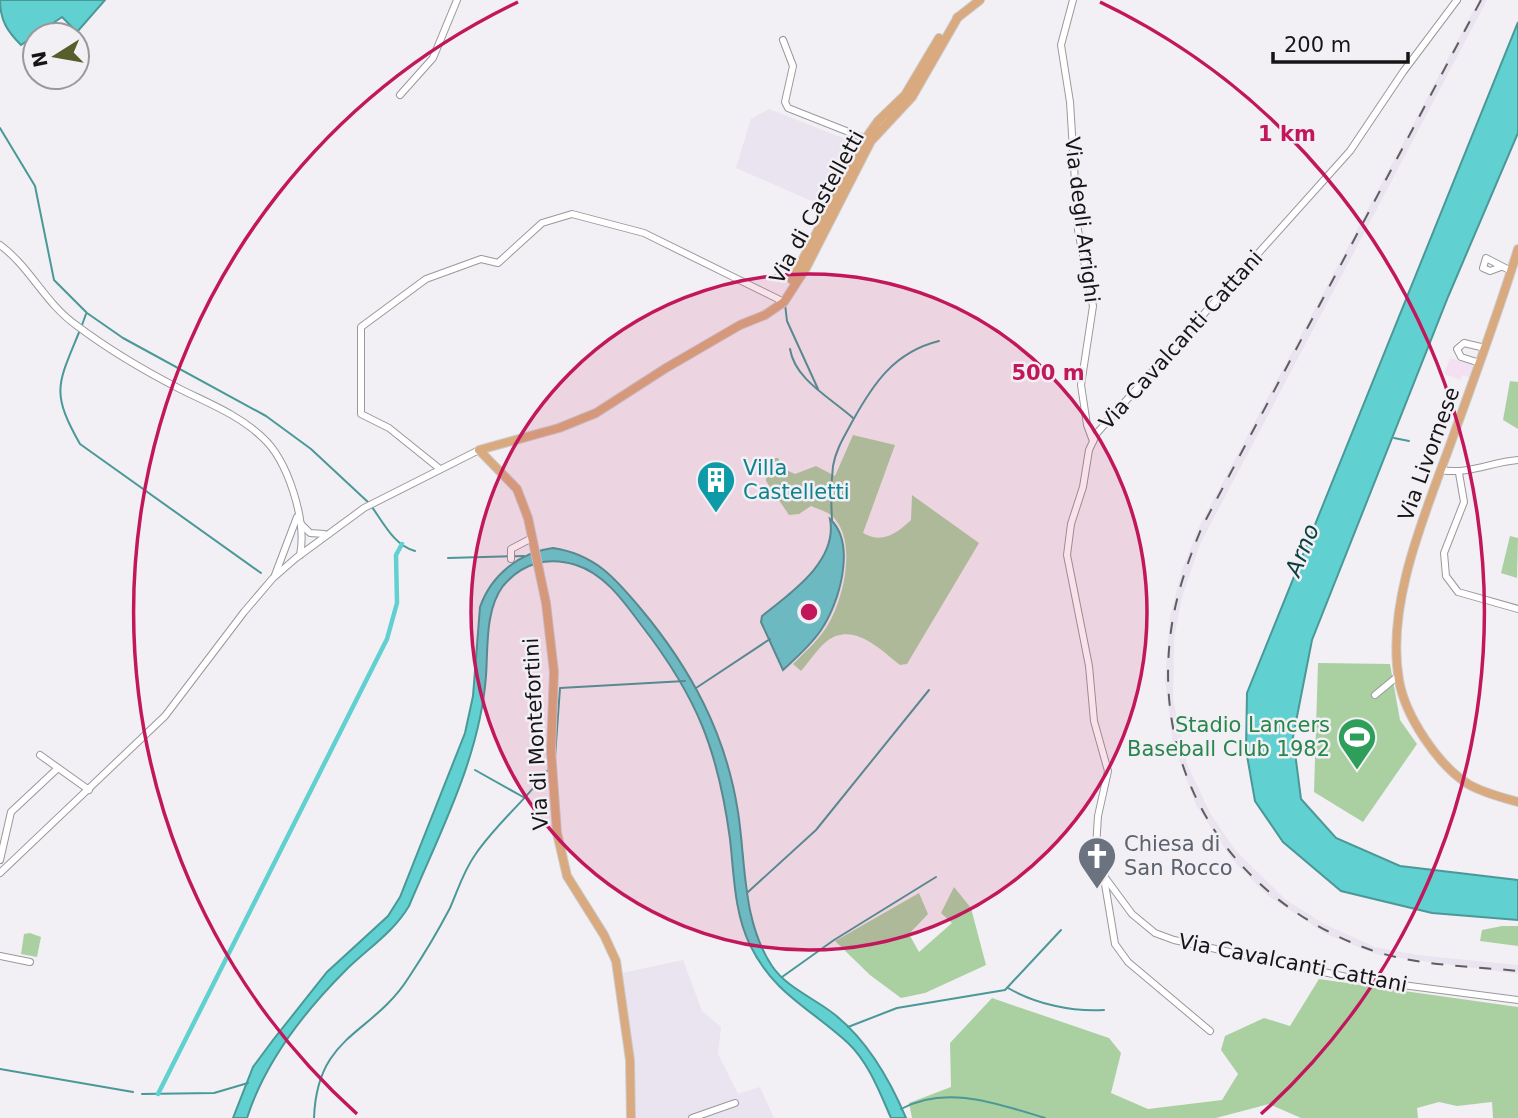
<svg xmlns="http://www.w3.org/2000/svg" width="1518" height="1118" font-family="'DejaVu Sans',sans-serif">
<rect width="100%" height="100%" fill="#f2f0f4"/>
<g fill="#e9e4ef">
<path d="M1479,0H1487L1200,544L1182,597L1174,638L1173,699L1187,764L1210,813L1235,850L1285,899L1324,924L1375,947L1417,955L1518,965V974L1379,955L1326,934L1267,895L1232,859L1196,805L1173,744L1165,680L1170,616L1182,570L1199,527Z"/>
<path d="M769,109L853,142L823,206L736,168L751,119Z"/>
<path d="M683,960L702,1011L721,1027L718,1054L738,1094L760,1087L774,1118H634L622,973Z"/>
</g>
<path fill="#f3e1f2" d="M1450,358L1476,366L1472,378L1462,375L1461,380L1444,374Z"/>
<g fill="#aad0a2">
<path d="M1510,381L1518,382V429L1503,420Z"/>
<path d="M853,435L895,445L863,533C882,544 896,534 911,520L912,495L979,543L907,664L900,665C881,650 853,621 827,641C817,649 809,662 801,671L793,664C806,651 820,639 829,623C844,597 858,538 831,515C826,511 817,509 811,506L799,514L789,515L766,481L768,458H778L784,469L795,474L816,466L835,476Z"/>
<path d="M1510,536L1518,538L1517,578L1501,573Z"/>
<path d="M1318,663L1390,664L1400,720L1417,744L1363,822L1314,792Z"/>
<path d="M954,887L971,908L986,965L925,993L901,998L870,975L835,941L919,893L928,914L909,934L919,952L952,923L941,913Z"/>
<path d="M1502,926H1518V946L1480,941L1482,930Z"/>
<path d="M30,933L41,937L37,957L21,954L24,934Z"/>
<path d="M1319,979L1518,1007V1118H1493L1492,1102L1457,1106L1439,1102L1417,1108L1418,1118H1301L1269,1104L1216,1118H912L909,1103L951,1087L950,1043L992,998L1109,1038L1121,1053L1111,1093L1148,1109L1222,1100L1238,1074L1221,1050L1225,1036L1264,1018L1290,1026Z"/>
</g>
<g fill="#61d0d0" stroke="#4a9898" stroke-width="2">
<path d="M0,0H105L77,32L62,17L21,45C7,31 0,20 0,0Z"/>
<path d="M1518,22V133L1448,297L1312,640L1293,737L1301,799L1336,838L1400,866L1518,880V920L1432,913L1341,891L1283,842L1255,801L1246,750L1247,693Z"/>
<path d="M830,519C857,544 839,604 821,630C811,645 797,657 783,670L761,622L762,616C791,593 838,561 830,519Z"/>
<path d="M553,548C595,554 616,579 641,609C691,669 726,734 738,812C746,863 742,921 772,966C787,988 814,998 834,1014C867,1040 890,1080 906,1118H891C880,1093 869,1063 848,1043C810,1008 774,994 750,945C734,912 734,874 730,839C718,750 697,697 642,626C624,602 605,574 576,565C548,556 522,563 503,586C485,610 488,648 486,676C480,757 440,832 409,906C393,933 367,949 345,971C304,1012 265,1062 247,1118H233L253,1067L273,1040L327,972L388,916L400,897L465,733L473,696L480,607C491,575 520,552 553,548Z"/>
</g>
<g fill="none" stroke-linecap="round" stroke-linejoin="round">
<g stroke="#4a9898" stroke-width="2">
<path d="M0,128L35,186L54,280L87,313L123,338L266,416L311,449L369,503"/>
<path d="M785,304L787,321L818,389"/>
<path d="M82,325L86,314"/>
<path d="M80,330C58,384 50,391 80,444L261,573"/>
<path d="M790,349C795,380 831,398 853,418"/>
<path d="M1394,438L1409,441"/>
<path d="M372,507C384,524 395,546 415,551"/>
<path d="M832,520C831,503 831,483 833,466C836,449 844,437 852,422C873,384 894,352 939,341"/>
<path d="M448,558L524,556"/>
<path d="M696,688L770,639"/>
<path d="M555,757L560,688L685,681"/>
<path d="M475,770L525,798"/>
<path d="M748,892L816,830L929,690"/>
<path d="M782,977L834,940L936,877"/>
<path d="M1008,988C1036,1004 1072,1012 1104,1010"/>
<path d="M848,1027L897,1008L1005,990L1061,930"/>
<path d="M0,1069L133,1092"/>
<path d="M142,1094L214,1093L248,1083"/>
<path d="M901,1109C946,1084 998,1104 1045,1118"/>
<path d="M314,1118C317,1033 372,1036 409,977C423,956 438,931 450,908C458,890 463,872 475,855C496,824 526,800 548,770"/>
</g>
<path stroke="#61d0d0" stroke-width="4.5" d="M158,1094L387,639L397,603L396,555L402,544"/>
<g stroke="#9a989c" stroke-width="8">
<g id="minor">
<path d="M1073,0L1061,45L1070,102L1078,230L1093,306L1081,385L1087,425L1093,441"/>
<path d="M1457,0L1403,72L1350,151L1097,433L1089,450L1083,487L1071,524L1067,555L1089,666L1094,721L1108,771L1098,816L1096,847L1104,876L1132,914L1155,933L1174,940L1356,979L1518,1000"/>
<path d="M783,40L793,66L785,102L788,108L869,140"/>
<path d="M400,95L433,58L457,0"/>
<path d="M0,245C30,267 45,303 76,325C109,350 143,370 180,389C208,403 239,415 262,437C288,460 307,521 300,555"/>
<path d="M1501,267L1490,271L1483,268L1486,258L1511,271"/>
<path d="M1480,363L1461,357L1457,349L1464,343L1485,348"/>
<path d="M440,469L389,428L361,414V327L426,279L481,259L498,263L542,223L572,214L644,233L784,302"/>
<path d="M1441,470C1468,475 1491,462 1518,460"/>
<path d="M1459,473L1464,502L1444,553L1446,576L1458,592L1518,609"/>
<path d="M301,524L310,533L324,534"/>
<path d="M511,559V549L532,538"/>
<path d="M275,575L297,517"/>
<path d="M1375,695L1398,676"/>
<path d="M40,755L89,790"/>
<path d="M0,860L11,812L58,768"/>
<path d="M0,873L165,716L244,612L273,578L296,558L364,508L479,450"/>
<path d="M1104,878L1115,944L1128,962L1210,1031"/>
<path d="M0,956L30,962"/>
<path d="M692,1118L735,1103"/>
</g>
</g>
<g stroke="#ccc" stroke-width="10">
<g id="major">
<path d="M957,18L980,0"/>
<path d="M1518,249C1499,311 1476,373 1454,434C1428,507 1385,602 1399,680C1405,716 1438,765 1468,784C1483,793 1501,797 1518,802"/>
<path d="M792,280L866,138L878,121L905,95L939,38"/>
<path d="M631,1118L630,1060L616,961L604,935L567,876L557,833L551,751L554,672L546,603L528,518L517,489L479,450L559,428L596,413L666,368L740,325L765,315L784,302L806,268L871,141L912,97L958,17"/>
</g>
</g>
<use href="#minor" stroke="#fff" stroke-width="6"/>
<use href="#major" stroke="#d9aa80" stroke-width="8"/>
<path stroke="#5f5d5f" stroke-width="2" stroke-dasharray="12 12" stroke-linecap="butt" d="M1481,0L1202,527C1187,563 1174,600 1170,639C1154,782 1238,903 1371,950C1417,966 1470,966 1518,971"/>
</g>
<circle cx="809" cy="612" r="338" fill="#c2185b" fill-opacity=".12"/>
<g fill="none" stroke="#c2185b" stroke-width="3.5">
<circle cx="809" cy="612" r="338"/>
<path d="M357 1114A676 676 0 0 1 518 2M1100 2A676 676 0 0 1 1261 1114"/>
</g>
<defs>
<g id="building-pin" transform="scale(2.0125)"><path d="M0 17L-7.5 6A9.5 9.5 0 1 1 7.5 6Z" fill="#0f9aa8" stroke="#f2f0f4"/><path d="M-4-6H4V6H1V3H-1V6H-4ZM-2.5-4.3h1.7v1.8h-1.7ZM.8-4.3h1.7v1.8H.8ZM-2.5-1h1.7V.8h-1.7ZM.8-1h1.7V.8H.8Z" fill="#fff"/></g>
<g id="stadium-pin" transform="scale(2.0125)"><path d="M0 17L-7.5 6A9.5 9.5 0 1 1 7.5 6Z" fill="#2e9e5b" stroke="#f2f0f4"/><path d="M0-5a6.5 5 0 1 0 0 10a6.5 5 0 1 0 0-10ZM-3.5-1.8h7v3.6h-7Z" fill="#fff"/></g>
<g id="church-pin" transform="scale(2.0125)"><path d="M0 17L-7.5 6A9.5 9.5 0 1 1 7.5 6Z" fill="#6b7280" stroke="#f2f0f4"/><path d="M-1.2-6h2.4v3.5h3.3v2.4h-3.3V6h-2.4V-.1h-3.3v-2.4h3.3Z" fill="#fff"/></g>
</defs>
<g fill-rule="evenodd">
<use href="#building-pin" x="716" y="480"/>
<use href="#stadium-pin" x="1357" y="737"/>
<use href="#church-pin" x="1097" y="856"/>
</g>
<g text-anchor="middle" dominant-baseline="central" stroke-width="5" stroke-linejoin="round" paint-order="stroke">
<g font-size="21" fill="#161516" stroke="#f2f0f4">
<text transform="translate(817 207) rotate(-61)">Via di Castelletti</text>
<text transform="translate(1082 220) rotate(83)">Via degli Arrighi</text>
<text transform="translate(1181 340) rotate(-48)">Via Cavalcanti Cattani</text>
<text transform="translate(1429 454) rotate(-70)">Via Livornese</text>
<text transform="translate(536 734) rotate(-93)">Via di Montefortini</text>
<text transform="translate(1293 963) rotate(11)">Via Cavalcanti Cattani</text>
</g>
<g font-size="21" fill="#0d838f" stroke="#f2f0f4" text-anchor="start">
<text x="743" y="468">Villa<tspan x="743" dy="24">Castelletti</tspan></text>
</g>
<g font-size="21" fill="#27864d" stroke="#f2f0f4" text-anchor="end">
<text x="1330" y="725">Stadio Lancers<tspan x="1330" dy="24">Baseball Club 1982</tspan></text>
</g>
<g font-size="21" fill="#5b616d" stroke="#f2f0f4" text-anchor="start">
<text x="1124" y="844">Chiesa di<tspan x="1124" dy="24">San Rocco</tspan></text>
</g>
<g font-size="23" font-style="italic" fill="#0a3f40" stroke="#f2f0f4">
<text transform="translate(1302 550) rotate(-68)">Arno</text>
</g>
</g>
<circle cx="809" cy="612" r="10" fill="#c2185b" stroke="#f2f0f4" stroke-width="3.5"/>
<g font-size="21" text-anchor="middle" font-weight="bold" fill="#c2185b" stroke="#f2f0f4" stroke-width="5" stroke-linejoin="round" paint-order="stroke">
<text x="1287" y="141">1 km</text>
<text x="1048" y="380">500 m</text>
</g>
<g transform="translate(56 56) rotate(259)"><circle r="33" fill="#f2f0f4" stroke="#9a989b" stroke-width="2"/>
<path d="M0-5L12 26L0 18L-12 26Z" fill="#575e2c"/>
<text y="-10" font-size="19" font-weight="bold" text-anchor="middle" fill="#161516">N</text>
</g>
<path d="M1273 52v10h135v-10" fill="none" stroke="#161516" stroke-width="3.5"/>
<text x="1284" y="52" font-size="21" fill="#161516" stroke="#f2f0f4" stroke-width="5" paint-order="stroke">200 m</text>
</svg>
